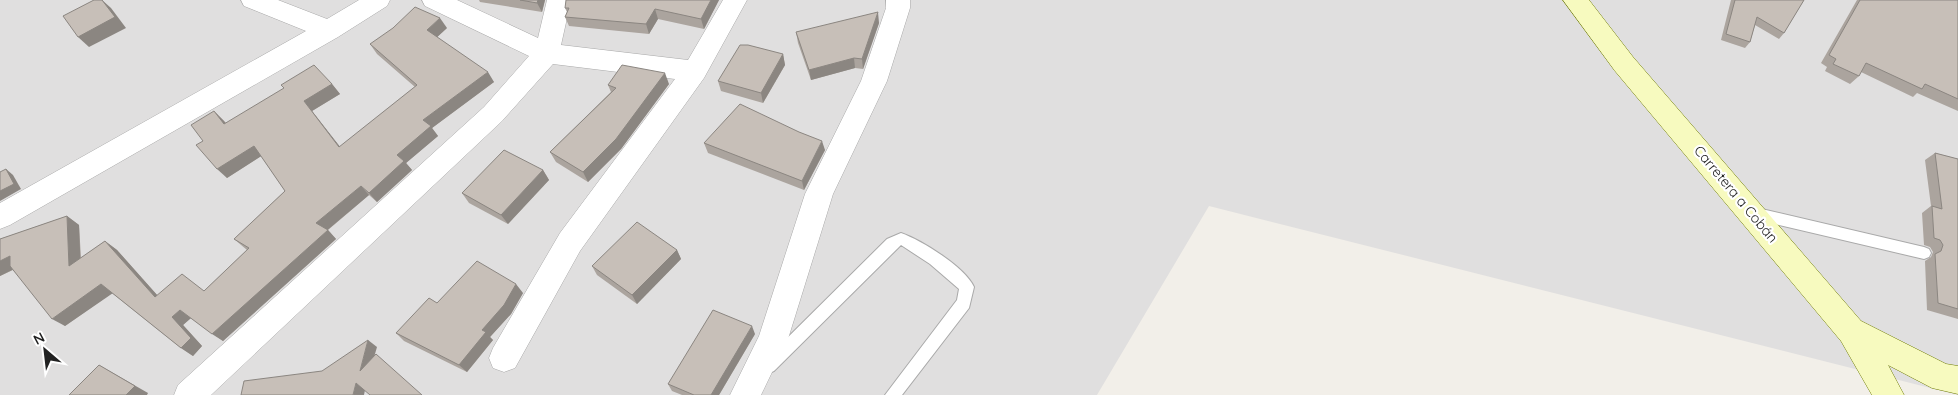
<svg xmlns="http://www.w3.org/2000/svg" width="1958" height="395" font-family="Quicksand,sans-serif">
<rect width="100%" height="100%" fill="#f2efe9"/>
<path fill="#e0dfdf" d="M0,0H1958V395L1209,206L1097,395H0Z"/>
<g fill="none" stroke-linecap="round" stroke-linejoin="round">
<g stroke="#a9a9a9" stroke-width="2">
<g id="lane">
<path d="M1753,207L1924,247L1929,249L1931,253L1929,257L1924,259L1753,219L1748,217L1746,213L1748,209Z"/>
<path d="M901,233C921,240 965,267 974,287L969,308L902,395H885L957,300L959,289L930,264L901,245L774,371L769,373L764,371L761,366L764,361L887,239Z"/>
</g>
</g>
<g stroke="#a9a9a9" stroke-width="1">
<g id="street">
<path d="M241,0H278L327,19L359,0H390L387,6L338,37L10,225L0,229V203L306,31L244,6Z"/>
<path d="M422,0H457L538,38L547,0H571L561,45L688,60L723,0H747L704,78L580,251L515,368L504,372L493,368L489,358L493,348L560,233L675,79L553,64L502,121L211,395H174L178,385L484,107L529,56L425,6Z"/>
<path d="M886,0H910V8L887,81L833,194L788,339L761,395H730L759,336L805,194L861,81L886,8Z"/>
</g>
</g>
<g stroke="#707d05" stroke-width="1">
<path id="secondary" d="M1563,0H1589L1633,57L1861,321L1946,364L1958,366V394L1932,388L1888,365L1904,395H1872L1841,341L1615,71Z"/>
</g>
<use href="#lane" fill="#fff" fill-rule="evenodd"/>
<use href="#street" fill="#fff" fill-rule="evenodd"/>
<use href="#secondary" fill="#f7fabf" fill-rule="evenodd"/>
</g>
<g fill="#aba49e">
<path d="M479,0H545L542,12L480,2Z"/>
<path d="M719,0L704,29L658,19L649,34L569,26L565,17L567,12L565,8Z"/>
<path d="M1731,0H1804L1784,33L1779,39L1755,25L1750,42L1745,48L1721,40Z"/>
<path d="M1857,0H1958V111L1917,93L1913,97L1861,72L1859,76L1850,84L1825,71L1827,67L1821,63Z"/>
<path d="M879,23L863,69L855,68L811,80L798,43L796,32Z"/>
<path d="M447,28L437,37L494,82L432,128L438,136L406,163L412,170L377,202L369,195L328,230L336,239L223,341L191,318L183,325L202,346L193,356L181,348L112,293L65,326L13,270L0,276V239L67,216L79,225L81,258L105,241L117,250L157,295L204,291L247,250L234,239L285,191L261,156L227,178L203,141L214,111L226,123L332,84L340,94L312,111L340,147L415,87L377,54L370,44Z"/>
<path d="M783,54L785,65L763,103L721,91L718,81Z"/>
<path d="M669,84L621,149L588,182L556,162L550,152L611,92L608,85Z"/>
<path d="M704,143L825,150L804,190L708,153Z"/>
<path d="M1935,153L1958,159V319L1927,310L1925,261L1931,257L1933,252L1930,247L1924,245L1922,213L1931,206L1925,160Z"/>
<path d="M543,170L549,180L508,224L469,203L462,193Z"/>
<path d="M677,250L681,259L637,304L597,275L592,266Z"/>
<path d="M523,293L511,314L490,337L493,340L467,372L404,341L396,333L437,303Z"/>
<path d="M755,334L719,395H682L672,391L668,384Z"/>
</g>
<g fill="#8b8681">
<path d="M102,0L111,8L126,28L89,47L78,37Z"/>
<path d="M538,0H545L542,12L537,3Z"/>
<path d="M711,0H719L704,29L701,19Z"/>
<path d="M655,9L658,19L649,34L646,24Z"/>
<path d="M878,12L879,23L863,69L862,59Z"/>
<path d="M440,18L447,28L434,40L427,30Z"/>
<path d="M783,54L785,65L763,103L761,93Z"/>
<path d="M854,58L855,68L811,80L809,70Z"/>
<path d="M488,72L494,82L432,128L438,136L406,163L412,170L377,202L369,193L423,120Z"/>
<path d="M665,73L669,84L621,149L588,182L583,172Z"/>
<path d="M332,84L340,94L312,111L348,157L339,147L304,101Z"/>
<path d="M214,111L224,121L234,134L224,124Z"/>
<path d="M822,141L825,150L804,190L802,181Z"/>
<path d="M254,146L263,155L227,178L217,169Z"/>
<path d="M6,169L13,175L21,189L0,201V191Z"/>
<path d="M543,170L549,180L508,224L501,215Z"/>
<path d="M361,186L369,195L325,232L316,223Z"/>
<path d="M67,216L79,225L81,275L69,266Z"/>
<path d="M328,230L336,239L223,341L212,334Z"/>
<path d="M105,241L117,250L166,305L155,297Z"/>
<path d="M677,250L681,259L637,304L632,295Z"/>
<path d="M10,256L24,264L0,276V261Z"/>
<path d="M101,284L113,293L65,326L52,319Z"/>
<path d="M516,284L523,293L511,314L490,337L493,340L467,372L459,365L482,330Z"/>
<path d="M180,310L191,318L183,325L202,346L193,356L181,348L172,317Z"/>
<path d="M752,326L755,334L719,395H711Z"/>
<path d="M368,340L377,347L368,378L360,371Z"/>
<path d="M99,365L148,393L147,395H126Z"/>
<path d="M356,383L365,390L364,395H353Z"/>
</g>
<g fill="#c7bfb8" stroke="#8b8681">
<path d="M94,0H102L115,17L78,37L63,16Z"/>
<path d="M520,0H538L537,3Z"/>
<path d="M566,0H711L701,19L655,9L646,24L565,17L569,8H565Z"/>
<path d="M1735,0H1804L1784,33L1757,17L1750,42L1726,34Z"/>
<path d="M1860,0H1958V99L1925,84L1922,89L1866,63L1859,76L1833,64L1836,59L1829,55Z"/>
<path d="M415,7L440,18L427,30L488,72L423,120L431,126L397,155L404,161L369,193L361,186L316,223L328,230L212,334L180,310L172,317L191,338L181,348L101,284L52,319L10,266V256L0,261V239L67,216L69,266L105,241L155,297L182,274L204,291L249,248L234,239L285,191L254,146L217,169L196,145L203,141L191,125L214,111L224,124L284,88L281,85L314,65L332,84L304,101L339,147L417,85L370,44L393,28Z"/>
<path d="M878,12L862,59L854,58L809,70L796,32Z"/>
<path d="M740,45H748L783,54L761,93L718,81Z"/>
<path d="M622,65L665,73L616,139L583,172L550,152L616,88L608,85Z"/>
<path d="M740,104L799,132L822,141L802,181L704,143Z"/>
<path d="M504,150L543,170L501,215L462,193Z"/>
<path d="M1935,153L1958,159V309L1938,303L1935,254L1941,251L1943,245L1940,240L1934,238L1932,206L1942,209Z"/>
<path d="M6,169L14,184L0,191V172Z"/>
<path d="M637,222L677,250L632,295L592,266Z"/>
<path d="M477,261L516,284L504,305L482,330L486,332L459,365L396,333L429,298L437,303Z"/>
<path d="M713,310L752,326L711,395H694L668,384Z"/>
<path d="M368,340L360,371L376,354L422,395H370L356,383L353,395H241L244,381L322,371Z"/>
<path d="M99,365L135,386L126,395H69Z"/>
</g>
<g text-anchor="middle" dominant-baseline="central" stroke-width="4.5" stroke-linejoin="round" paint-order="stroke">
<g font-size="14" fill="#222" stroke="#fff">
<text transform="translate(1736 194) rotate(50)">Carretera a Cobán</text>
</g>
</g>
<g transform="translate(45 350) rotate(332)" stroke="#ffffff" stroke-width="4" paint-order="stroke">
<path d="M0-4L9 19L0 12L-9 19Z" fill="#222222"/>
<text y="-8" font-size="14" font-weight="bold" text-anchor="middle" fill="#222222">N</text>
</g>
</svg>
